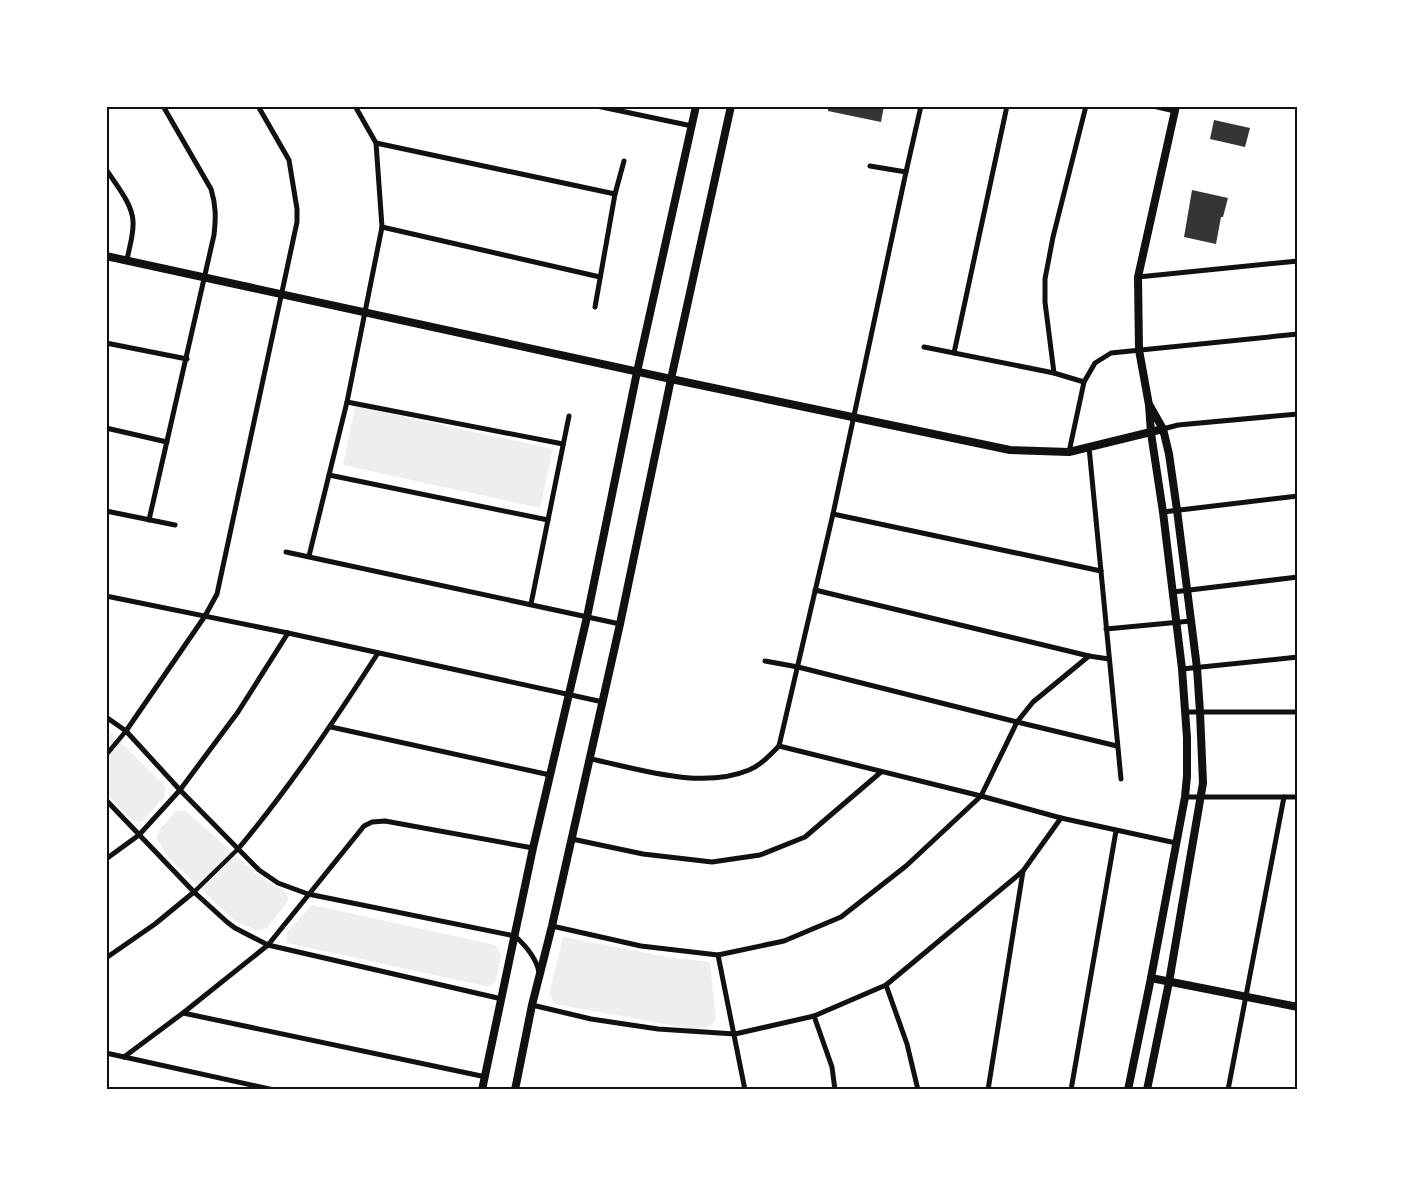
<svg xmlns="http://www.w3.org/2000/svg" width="1404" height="1196" font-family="Mulish,sans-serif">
<rect width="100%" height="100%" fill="#fff"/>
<g fill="#eee">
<path d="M355,406L553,449L540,508L343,465Z"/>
<path d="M106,728L165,786V796L142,822L131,820L106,792Z"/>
<path d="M176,811H186L256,874L287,893L288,901L267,928L258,931L235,921L169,858L156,838L160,829Z"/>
<path d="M312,905L496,945L501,955L496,980L490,987L287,943V932Z"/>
<path d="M563,937L668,957L710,962L716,1020L708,1027L692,1029L555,1004L549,993Z"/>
</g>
<g fill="#353535">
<path d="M828,106H884L881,122L828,111Z"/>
<path d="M1214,120L1250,128L1245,147L1210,139Z"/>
<path d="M1192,190L1228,198L1223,217H1221L1216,244L1184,237Z"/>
</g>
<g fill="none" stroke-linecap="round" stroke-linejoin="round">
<g stroke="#111" stroke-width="4.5">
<path d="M106,755L126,731"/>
<path d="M194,892L238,849"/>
</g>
<g stroke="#111" stroke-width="5">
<path d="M597,106L692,126"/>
<path d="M1153,106L1175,111"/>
<path d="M376,143L615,194"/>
<path d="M870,166L906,172"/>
<path d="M106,169C116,185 132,203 133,221C134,234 129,248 127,260"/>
<path d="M382,227L600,277"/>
<path d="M1138,277L1298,261"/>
<path d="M595,307L615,194L624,161"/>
<path d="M106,343L187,359"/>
<path d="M924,347L1054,373L1084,382"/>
<path d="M954,353L1007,106"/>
<path d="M1054,373L1045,302V279L1053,237L1086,106"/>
<path d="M347,402L563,444"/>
<path d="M106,428L167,442"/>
<path d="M1163,429L1178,425L1298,414"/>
<path d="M1089,447L1121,779"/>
<path d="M1069,452L1084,382L1095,363L1111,353L1298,334"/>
<path d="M329,475L548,520"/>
<path d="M106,511L175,525"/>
<path d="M1163,512L1298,496"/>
<path d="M833,514L1101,571"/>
<path d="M149,520L214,235C216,218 216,205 211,189L163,106"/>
<path d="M286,552L620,624"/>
<path d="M309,556L347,402L382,227L376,143L355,106"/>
<path d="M815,590L1089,656L1109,659"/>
<path d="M1173,592L1298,577"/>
<path d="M106,596L288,633L603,702"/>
<path d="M531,604L569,416"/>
<path d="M1106,629L1191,621"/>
<path d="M765,661L798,667L1017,722L1117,746"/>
<path d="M1182,669L1298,657"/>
<path d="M1186,712H1298"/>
<path d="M106,717L126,731L180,790L259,870L278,883L308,894L515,936C526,946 536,957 539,972"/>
<path d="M331,727L550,775"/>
<path d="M126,731L205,616L217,594L297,222V209L289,160L258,106"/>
<path d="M779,746L833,514L906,172L921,106"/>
<path d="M779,746L981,796L1061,818L1176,843"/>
<path d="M591,759C639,769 701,790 749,770C761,765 770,755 779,746"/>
<path d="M1185,797H1298"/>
<path d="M106,800L194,892L227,922L235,928L268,945L502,999"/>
<path d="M572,839L643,854L712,862L760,855L805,837L881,772"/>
<path d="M238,849C290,787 335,720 378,653"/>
<path d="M106,859L139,835L180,790L238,712L288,633"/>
<path d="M552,926L641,946L718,955L784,941L841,917L906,866L981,796L1017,722L1033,702L1089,656"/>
<path d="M718,955L745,1090"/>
<path d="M106,958L155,924L194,892"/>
<path d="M886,985L907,1044L918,1090"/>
<path d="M532,1005L591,1019L658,1029L735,1034L814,1016L886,985L1023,871L1061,818"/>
<path d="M183,1013L486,1077"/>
<path d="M814,1016L832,1067L835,1090"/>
<path d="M106,1053L274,1090"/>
<path d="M124,1057L183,1013L268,945L364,826L372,822L385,821L533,848"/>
<path d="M988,1090L1023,871"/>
<path d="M1071,1090L1116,831"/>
<path d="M1228,1090L1284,797"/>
</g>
<g stroke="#111" stroke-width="8">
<path d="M106,256L671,379L1010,450L1069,452L1163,429"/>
<path d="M1151,978L1298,1007"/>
<path d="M482,1090L533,848L587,617L637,372L696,106"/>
<path d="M515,1090L532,1005L552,926L620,624L671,379L731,106"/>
<path d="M1128,1090L1151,978L1185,797L1187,776V738L1182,669L1163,512L1151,433L1149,405L1139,350L1138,277L1176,106"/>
<path d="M1147,1090L1169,982L1203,783L1200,712L1197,668L1177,510L1169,454L1163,429L1150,406"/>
</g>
</g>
<rect width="1404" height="1196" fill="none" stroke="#ffffff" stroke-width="215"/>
<rect x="108" y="108" width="1188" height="980" fill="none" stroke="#111" stroke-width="2"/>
</svg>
